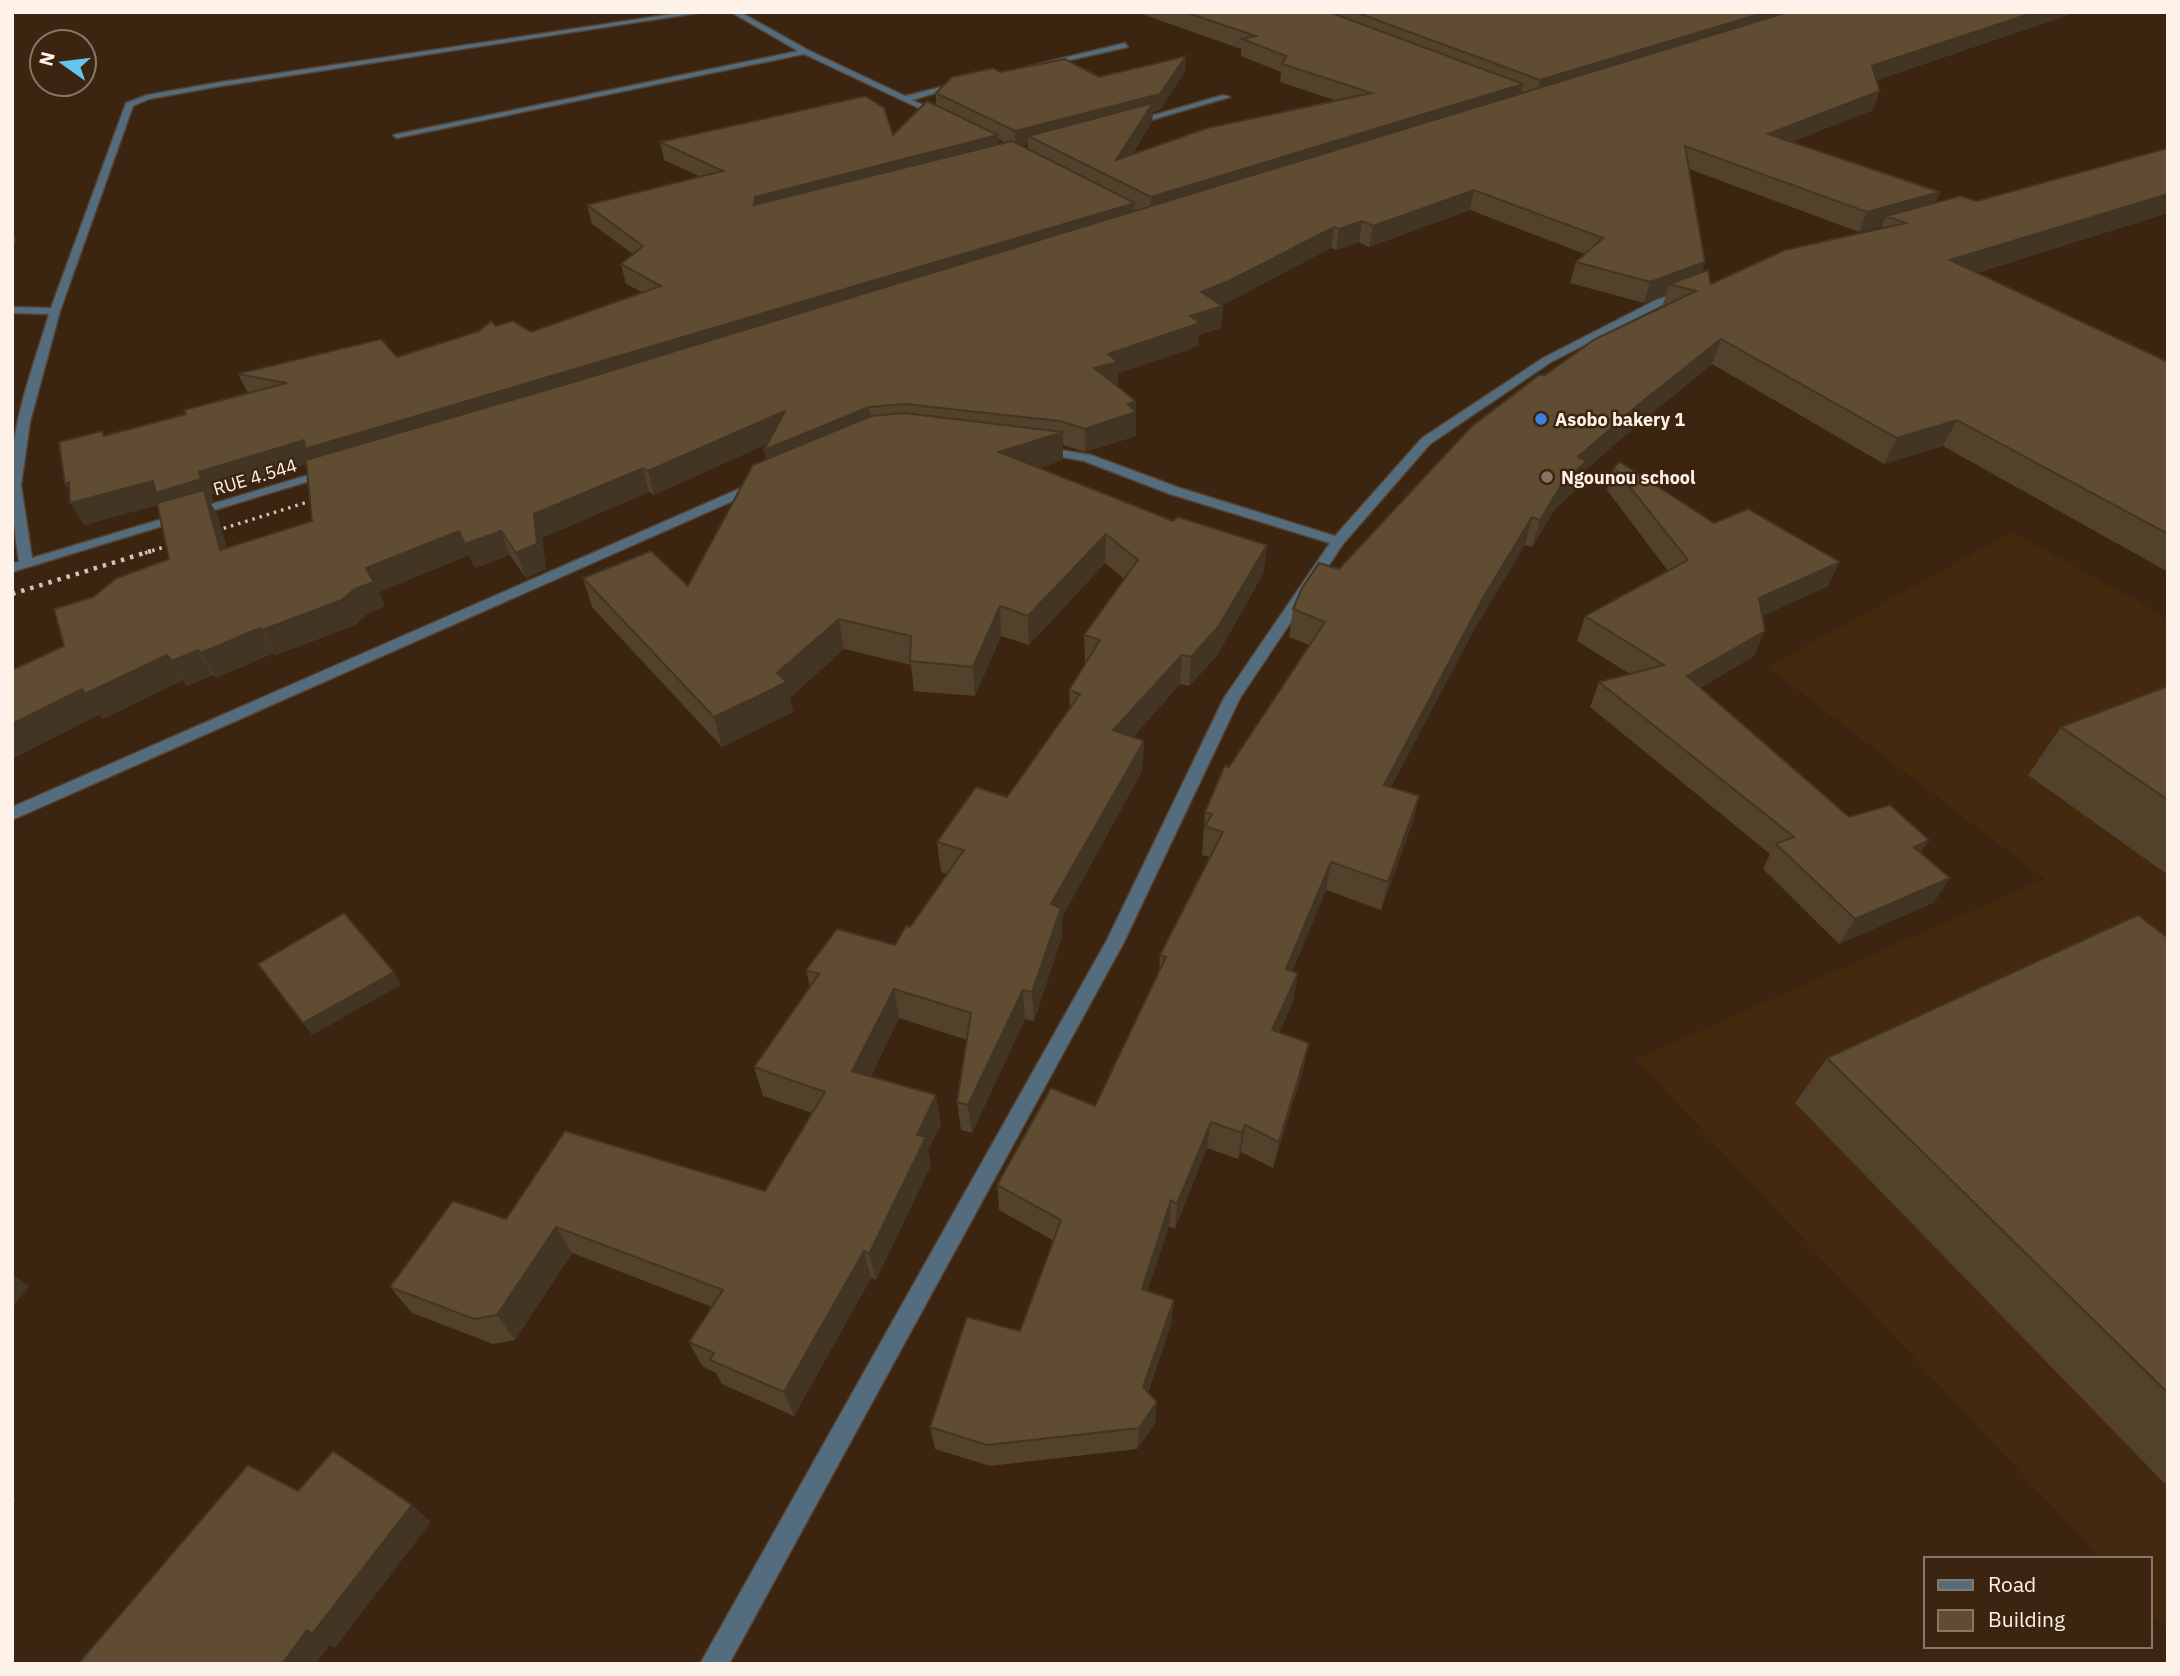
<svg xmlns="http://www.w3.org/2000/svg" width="2180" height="1676" font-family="'IBM Plex Sans',sans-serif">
<rect width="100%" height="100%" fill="#3b2410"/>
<path fill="#45290f" d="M2012,532L2168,618V1631L2150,1612V1559H2101L1636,1059L2044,879L1768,667Z"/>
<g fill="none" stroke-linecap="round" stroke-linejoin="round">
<g stroke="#56412e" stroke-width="3">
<g id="minor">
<path d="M685,12H704L221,86L149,99L133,106L60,311L30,422L21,485L32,558L325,470H335L336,473L12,572V563L19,562C14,528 10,494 12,460C16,410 35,361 49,314L12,313V307L51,308L126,103L147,95L221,82Z"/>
<path d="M731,12H740L808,50L905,96L962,82L966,84L912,100L945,115L942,119L804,54L397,138L393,135L798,51Z"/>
<path d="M1125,43L1128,47L1030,69L1026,67Z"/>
<path d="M1223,95L1230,97L1134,125L1127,123Z"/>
<path d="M1686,290L1690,291V295L1664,304L1551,362L1430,444L1343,544L1240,698L1124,942L729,1664H700L1107,940L1224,698L1330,543L1170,494L1084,461L1037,452V446L1091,455L1180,488L1335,536L1422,438L1543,358L1656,300Z"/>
<path d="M757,481L762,482V488L12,820V807Z"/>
</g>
</g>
<use href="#minor" fill="#536d7f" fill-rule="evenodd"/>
<path stroke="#d3c4b7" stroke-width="3.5" stroke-dasharray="2.5 5" stroke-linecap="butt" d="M145,553L330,495"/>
<path stroke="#d3c4b7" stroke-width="4.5" stroke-dasharray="3.5 6" stroke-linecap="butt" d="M12,594L151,551"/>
</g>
<g fill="#52412b" fill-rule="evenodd">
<path d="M1136,12H2077L1877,80L1873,110L1791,142L1940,192L1935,202L1977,201L2168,148V213L1976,273L2168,362V572L1943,446L1884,464L1712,364L1630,431L1583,472L1579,487L1555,509L1532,547L1525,545L1476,626L1391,787L1419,796L1412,824L1381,910L1326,890L1292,971L1298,973L1293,1001L1279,1033L1309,1043L1303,1070L1273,1168L1241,1152L1238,1159L1207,1148L1175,1229L1169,1226L1147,1291L1174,1300L1171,1324L1148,1392L1157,1402L1155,1424L1137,1449L990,1466L935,1449L930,1427L1020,1331L1054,1241L999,1210L997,1185L1095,1106L1159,972L1160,955L1210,857L1202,855L1205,812L1229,767L1309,645L1289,637L1293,609L1339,569L1545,375L1662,307L1666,295L1644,303L1570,283L1576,262L1585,254L1470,210L1369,247L1359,242L1336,250L1331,248L1222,305L1223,306L1221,328L1199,335V346L1118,373V385H1116L1136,412V436L1085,452L1063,445V460L1039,468L1173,521L1267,545L1263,574L1216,657L1189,686L1180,684L1133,737L1144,741L1142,771L1062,917V937L1034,1021L1025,1019L972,1133L961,1130L957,1102L967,1040L899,1018L871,1076L941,1124L928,1150L931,1165L876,1280L871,1278L794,1416L722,1384L716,1373L702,1366L689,1342L712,1307L572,1253L515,1340L493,1344L412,1313L390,1287L506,1219L765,1191L812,1113L763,1096L754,1067L810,987L806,970L895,945L910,927L948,874L941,872L937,842L1007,797L1070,709L1069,690L1085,664L1084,635L1124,579L1105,563L1029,645L1001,636L975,696L914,691L911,665L844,649L790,698L793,712L722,747L592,607L583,578L688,586L766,459L764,450L767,444L654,495L649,492L542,538L546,569L526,578L510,555L475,568L469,555L379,592L385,606L367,614L355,625L276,655L274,653L216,678L213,675L187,686L183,680L103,719L100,714L12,759V670L64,646L93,597L169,559L157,505L84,525L105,436L186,414L248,393L238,374L397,357L496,326L531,332L642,292L626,284L621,264L633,254L592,224L587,205L701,177L664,160L660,142L893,135L936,105V93L1000,72L1099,77L1185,71L1160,110L1153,112L1152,122L1132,155L1337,101L1280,82L1281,72L1241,56V49ZM998,139L1006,143L998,145ZM1028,144V149L1021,146ZM1689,169L1859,232L1882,226L1881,228L1711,284L1702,273ZM306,464L312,521L227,548L217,514L210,502L213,501L211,494Z"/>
<path d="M1614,467L1828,586L1762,616L1754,656L1700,688L1849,817L1929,840L1921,852L1950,878L1933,903L1839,944L1763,869L1770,854L1590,707L1599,682L1630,674L1577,641L1585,616L1668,571L1607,490Z"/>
<path d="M2168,686V875L2028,775L2061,727Z"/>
<path d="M2168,938V1487L1795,1103L1827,1058Z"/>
</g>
<g fill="#423523">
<path d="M1766,12H1814L1536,98L1540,80Z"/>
<path d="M2035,12H2077L1866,84L1872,66Z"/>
<path d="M1186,56L1185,71L1160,110L1153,112L1152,122L1116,180V160L1028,136V144L1015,147V131Z"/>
<path d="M1523,84L1519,103L1150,217L1151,197Z"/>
<path d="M1880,91L1873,110L1761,153L1768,134Z"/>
<path d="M998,135L999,152L754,205L755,197Z"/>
<path d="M1474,190L1470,210L1369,247L1373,226Z"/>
<path d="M1940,192L1931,212L1886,216L1882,226L1859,232L1867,212Z"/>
<path d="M2168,194V213L1938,284L1950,260Z"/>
<path d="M1135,203L1134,221L311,463L211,494L213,501L210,502L217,514L234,574L162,504L84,525L70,503L76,502L65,484L69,482L153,481L304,440Z"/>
<path d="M1362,221L1359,242L1336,250L1339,229Z"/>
<path d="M1334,227L1331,248L1229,302L1209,310L1223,306L1221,328L1199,335V346L1118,373V385L1094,391V368L1108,354L1190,316L1201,292Z"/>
<path d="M12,231L17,239L12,253Z"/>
<path d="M1705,262L1698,283L1669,284L1666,295L1644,303L1650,282Z"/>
<path d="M1721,339L1712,364L1630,431L1583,472L1579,487L1555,509L1532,547L1540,520L1578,457L1638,405Z"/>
<path d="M1136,401V436L1085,452V429L1128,404Z"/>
<path d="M869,407L872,430L769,474L764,450Z"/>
<path d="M785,411L789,434L654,495L648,471Z"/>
<path d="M1957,420L1943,446L1884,464L1897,438Z"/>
<path d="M1063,432V460L1001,480L999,452Z"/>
<path d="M643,468L649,492L542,538L546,569L526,578L516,553L534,514Z"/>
<path d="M1532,517L1525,545L1476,626L1377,813L1384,785L1483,598Z"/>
<path d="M459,531L469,555L379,592L385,606L367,614L355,625L276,655L262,630L366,568Z"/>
<path d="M501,531L510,555L475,568L465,544Z"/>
<path d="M1106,534L1105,563L1029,645L1028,616Z"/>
<path d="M1267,545L1263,574L1216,657L1189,686L1191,657Z"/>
<path d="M1840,562L1828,586L1749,622L1759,598Z"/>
<path d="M1000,606L1001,636L975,696L973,667Z"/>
<path d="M839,619L844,649L790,698L793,712L722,747L714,717L777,673Z"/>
<path d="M260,628L274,653L216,678L201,653Z"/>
<path d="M1765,631L1754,656L1677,701L1687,676Z"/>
<path d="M198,650L213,675L187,686L172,661Z"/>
<path d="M167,655L183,680L103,719L85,694Z"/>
<path d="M1182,655L1180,684L1112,760L1113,730Z"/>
<path d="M82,689L100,714L12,759V724Z"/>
<path d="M1144,741L1142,771L1062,917V937L1034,1021L1032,992L1051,904Z"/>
<path d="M1419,796L1412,824L1381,910L1388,882Z"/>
<path d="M1929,840L1913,865L1914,847Z"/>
<path d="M1331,862L1326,890L1282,997L1286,969Z"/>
<path d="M1950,878L1933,903L1839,944L1855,919Z"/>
<path d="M394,972L401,985L312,1035L303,1023Z"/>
<path d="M1298,973L1293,1001L1267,1058L1272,1030Z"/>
<path d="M894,989L899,1018L859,1100L852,1071Z"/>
<path d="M1023,990L1025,1019L972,1133L968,1105Z"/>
<path d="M1309,1043L1303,1070L1273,1168L1279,1142Z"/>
<path d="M936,1095L941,1124L928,1150L931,1165L876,1280L869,1254L917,1135Z"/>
<path d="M1211,1122L1207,1148L1175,1229L1177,1204Z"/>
<path d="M1245,1125L1241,1152L1238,1159L1242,1133Z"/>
<path d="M1171,1200L1169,1226L1140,1313L1142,1289Z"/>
<path d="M556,1227L572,1253L515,1340L497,1315Z"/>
<path d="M864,1251L871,1278L794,1416L784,1392Z"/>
<path d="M12,1273L29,1287L12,1308Z"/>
<path d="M1174,1300L1171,1324L1141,1409L1143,1387Z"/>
<path d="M1157,1402L1155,1424L1137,1449L1139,1428Z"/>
<path d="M12,1495L17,1499L12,1503Z"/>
<path d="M412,1505L431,1522L335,1648L330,1645L316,1664H282L307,1630Z"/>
</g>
<g fill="#5f4c32" stroke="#423523" stroke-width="2">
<path d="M1185,12H1329L1523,84L1151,197L1028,136L1153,103L1116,160L1207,128L1372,93L1282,64L1286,56L1242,39L1256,36Z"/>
<path d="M1355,12H1766L1540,80Z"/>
<path d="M1788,12H2035L1872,66L1880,91L1768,134L1940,192L1867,212L1685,146L1705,262L1650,282L1576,262L1603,238L1474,190L1373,226L1362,221L1339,229L1334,227L1231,280L1201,292L1223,306L1190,316L1200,323L1108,354L1118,362L1094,368L1136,401L1128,404L1136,412L1085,429L1060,421L905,404L869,407L764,450L785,411L648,471L643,468L534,514L537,544L516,553L501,531L465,544L459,531L366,568L374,582L355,589L342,600L262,630L260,628L201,653L198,650L172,661L167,655L85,694L82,689L12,724V670L64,646L54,609L93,597L117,578L169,559L157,503L204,490L220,550L312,521L306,460L577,381Z"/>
<path d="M1186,56L1160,94L1015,131L936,93L952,77L993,68L1000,72L1065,59L1099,77Z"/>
<path d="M865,96L884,108L893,135L927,101L998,135L755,197L754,205L1012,141L1135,203L305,449L304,440L199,472L201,479L156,493L153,481L70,503L69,482L65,484L59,442L102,431L104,436L186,414L184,410L287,383L238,374L381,339L397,357L479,331L491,321L496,326L513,321L531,332L661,286L621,264L643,246L587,205L723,171L660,142Z"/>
<path d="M2168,148V194L1950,260L2168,362V534L1957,420L1897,438L1721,339L1638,405L1578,457L1587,461L1563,482L1540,520L1532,517L1483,598L1384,785L1419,796L1388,882L1331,862L1286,969L1298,973L1272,1030L1309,1043L1279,1142L1245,1125L1242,1133L1211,1122L1177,1204L1171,1200L1142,1289L1174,1300L1143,1387L1157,1402L1139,1428L987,1445L930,1427L967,1317L1020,1331L1061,1220L997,1185L1051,1088L1095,1106L1166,957L1160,955L1223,832L1205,826L1212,814L1205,812L1225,765L1229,767L1325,622L1293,609L1302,588L1319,563L1339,569L1471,427L1539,375H1545L1595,339L1696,291L1669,284L1708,270L1711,284L1785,250L1906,223L1886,216L1960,196L1977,201Z"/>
<path d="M904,413L1063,432L999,452L1173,521L1178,517L1267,545L1218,627L1191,657L1182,655L1113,730L1144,741L1051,904L1061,908L1032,992L1023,990L968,1105L957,1102L971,1013L894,989L852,1071L936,1095L917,1135L926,1137L869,1254L864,1251L784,1392L710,1360L714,1353L689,1342L723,1290L556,1227L497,1315L474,1319L390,1287L453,1201L506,1219L565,1131L765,1191L825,1092L754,1067L819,974L806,970L837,929L895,945L906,926L910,927L964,850L937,842L976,787L1007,797L1080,694L1069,690L1100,640L1084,635L1138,560L1106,534L1028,616L1000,606L973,667L910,661L911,636L839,619L777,673L787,682L714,717L583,578L651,551L688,586L753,465L871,416Z"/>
<path d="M1620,462L1714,523L1748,509L1840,562L1759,598L1765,631L1687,676L1849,817L1890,805L1929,840L1914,847L1950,878L1855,919L1776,844L1794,837L1599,682L1664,665L1585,616L1688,560L1614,467Z"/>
<path d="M2168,686V800L2061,727Z"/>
<path d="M344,913L394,972L303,1023L258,964Z"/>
<path d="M2138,915L2168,938V1393L1827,1058Z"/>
<path d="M333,1451L412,1505L312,1634L307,1630L282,1664H78L248,1465L298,1491Z"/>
</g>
<circle fill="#3f7fe0" stroke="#3b2410" stroke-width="2.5" cx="1541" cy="419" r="7"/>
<circle fill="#8d6e63" stroke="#3b2410" stroke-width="2.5" cx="1547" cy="477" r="7"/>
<g text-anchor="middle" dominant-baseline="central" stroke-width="5" stroke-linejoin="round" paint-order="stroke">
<g font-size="18" font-weight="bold" fill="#fef1e7" stroke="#3b2410" text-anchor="start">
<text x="1555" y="419">Asobo bakery 1</text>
<text x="1561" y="477">Ngounou school</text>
</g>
<g font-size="18" fill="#fef1e7" stroke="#3b2410">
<text transform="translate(255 477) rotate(-17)">RUE 4.544</text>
</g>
</g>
<rect width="2180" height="1676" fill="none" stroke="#fef1e7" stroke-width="28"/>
<rect x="1924" y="1557" width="228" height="91" fill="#3b2410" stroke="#897666" stroke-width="2"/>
<rect x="1938" y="1580" width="35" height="10" fill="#536d7f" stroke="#897666" stroke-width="2"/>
<text x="1988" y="1592" font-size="21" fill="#fef1e7">Road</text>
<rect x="1938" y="1610" width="35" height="21" fill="#5f4c32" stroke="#897666" stroke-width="2"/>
<text x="1988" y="1627" font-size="21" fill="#fef1e7">Building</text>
<g transform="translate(63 63) rotate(284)"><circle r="33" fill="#3b2410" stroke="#897666" stroke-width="2"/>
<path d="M0-5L12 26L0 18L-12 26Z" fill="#65c5ee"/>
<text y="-10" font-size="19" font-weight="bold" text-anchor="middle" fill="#fef1e7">N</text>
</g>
</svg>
